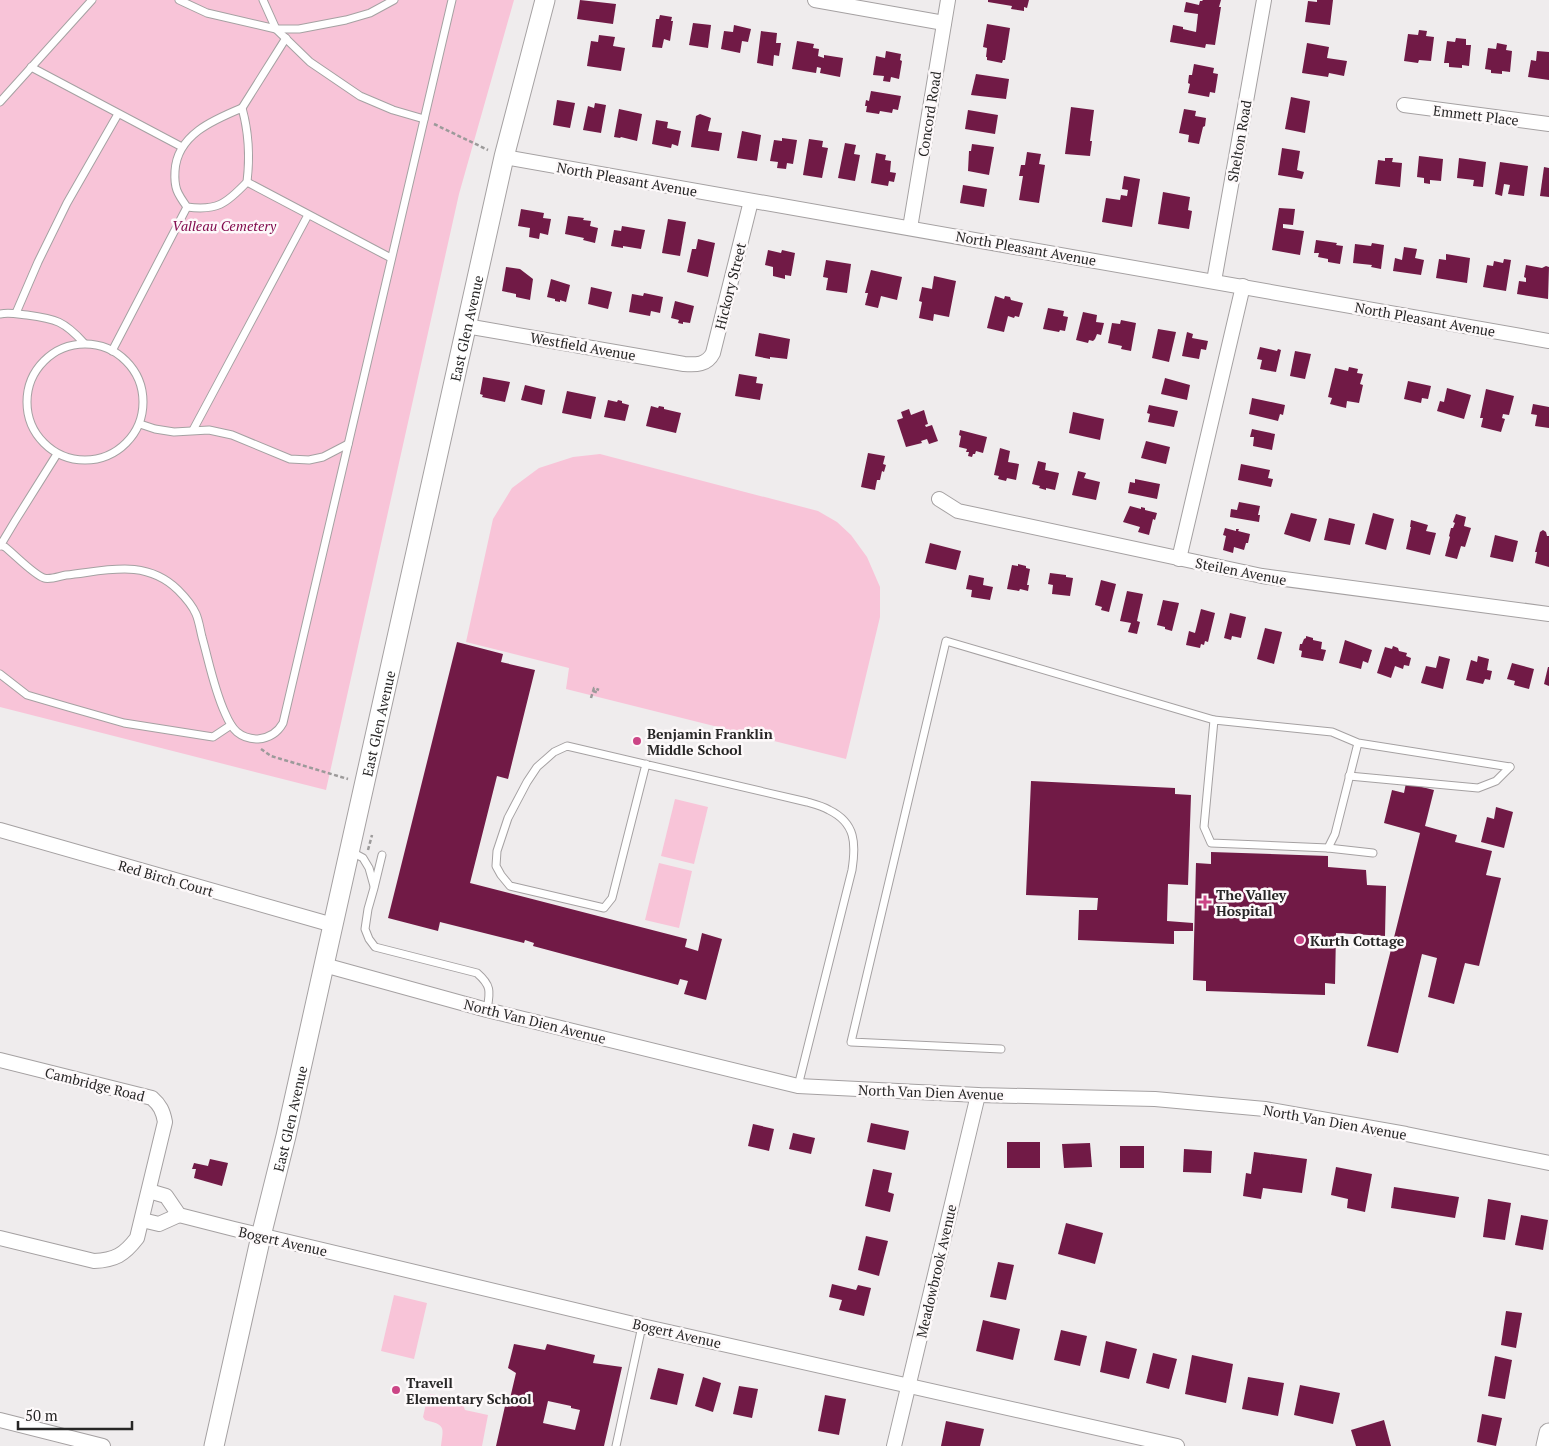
<svg xmlns="http://www.w3.org/2000/svg" width="1549" height="1446" font-family="'PT Serif',serif">
<rect width="100%" height="100%" fill="#efeced"/>
<g fill="#f8c4d8">
<path d="M0,0H514L459,194L326,790L0,707Z"/>
<path d="M600,454L818,511L837,522L851,535L867,557L880,587V617L846,759L566,689L569,668L466,642L493,519L512,488L539,468L573,457Z"/>
<path d="M675,799L708,807L694,864L661,856Z"/>
<path d="M659,863L692,871L679,928L645,920Z"/>
<path d="M394,1295L427,1303L414,1359L381,1351Z"/>
<path d="M431,1394L466,1400L464,1407L465,1410L488,1415L482,1446H441C444,1426 445,1425 425,1420L423,1417L428,1395Z"/>
</g>
<g fill="#711a46" fill-rule="evenodd">
<path d="M580,0L616,4L613,24L577,19Z"/>
<path d="M988,0H1029L1027,8L1024,7V11L1011,9L1012,6L988,2Z"/>
<path d="M1203,0H1221L1219,7H1221L1215,45L1206,44L1205,48L1170,42L1173,25L1183,27V29L1196,32L1198,14L1184,12L1186,2L1199,5L1200,1H1202Z"/>
<path d="M1317,0H1333L1330,25L1305,22L1308,1L1317,2Z"/>
<path d="M660,15L672,17L671,21H673L670,41L664,39L662,48L652,47L656,19H659Z"/>
<path d="M693,23L711,25L708,48L689,45Z"/>
<path d="M987,24L1010,28L1005,60H1003L1002,63L987,60V57H986L987,48L983,47Z"/>
<path d="M734,25L751,29L748,42L742,41L740,53L721,49L724,31L733,32Z"/>
<path d="M1419,30L1427,31L1426,36L1434,37L1431,61L1419,60L1418,63L1404,61L1408,34L1418,35Z"/>
<path d="M761,31L777,33L776,43H781L779,56L774,55L773,66L757,63Z"/>
<path d="M599,35L615,37L613,46L625,48L621,71L587,66L591,41L598,42Z"/>
<path d="M1456,38L1466,39V45H1471L1469,66L1462,65V68L1449,67V63H1444L1447,41L1455,42Z"/>
<path d="M797,41L814,44L813,48L819,49L818,56L824,58V55L843,58L840,77L820,73L821,68L817,67L816,73L792,69Z"/>
<path d="M1307,43L1329,47L1327,58L1347,61L1344,76L1329,73L1328,77L1302,73Z"/>
<path d="M1497,43L1507,45L1506,50L1512,51L1510,72L1502,71V74L1491,73V70L1485,69L1488,48L1496,49Z"/>
<path d="M886,51L901,54L900,60L902,61L899,79L891,77L890,82L883,81L884,76L873,75L876,56L885,58Z"/>
<path d="M1537,51L1549,52V80L1528,77L1531,60L1536,61Z"/>
<path d="M1194,64L1214,68L1213,73L1218,74L1215,93L1210,92L1209,97L1188,93L1190,84L1188,83L1189,75H1192Z"/>
<path d="M976,74L1009,79L1006,99L971,95Z"/>
<path d="M871,91L901,96L898,110L893,109L892,113L880,111L879,114L866,112L867,106H865L866,100L869,101Z"/>
<path d="M1291,97L1310,101L1305,133L1285,129Z"/>
<path d="M557,100L575,103L570,128L553,125Z"/>
<path d="M595,103L606,105L601,133L583,130L588,106L594,108Z"/>
<path d="M1071,107L1094,110L1090,141H1092L1090,156L1065,154Z"/>
<path d="M619,109L642,114L637,141L621,137L620,138L614,137Z"/>
<path d="M1184,109L1196,111L1195,116L1206,118L1205,126L1203,127L1199,144L1188,142L1189,135L1179,133Z"/>
<path d="M968,110L998,115L995,134L965,129Z"/>
<path d="M700,114L711,118L708,131L722,133L719,151L691,147L696,116Z"/>
<path d="M656,120L668,122L667,128L681,131L678,146L672,144L671,148L652,144Z"/>
<path d="M742,131L761,135L757,161L737,158Z"/>
<path d="M782,138L797,140L793,164L787,163L786,169L777,168L778,162L770,161L774,140L782,141Z"/>
<path d="M809,139L823,141L822,147L828,148L822,178L803,175Z"/>
<path d="M845,143L856,145L854,154L860,155L855,181L838,178Z"/>
<path d="M972,144L994,147L989,175L968,171L969,151H971Z"/>
<path d="M1282,148L1300,151L1297,170L1304,172L1302,179L1278,175Z"/>
<path d="M1027,152L1041,154L1039,164L1045,165L1039,203L1019,200L1023,176H1019L1021,165H1025Z"/>
<path d="M876,153L886,155L885,160L891,161L890,172L896,173L894,182L889,181L888,186L871,183Z"/>
<path d="M1419,156L1443,159L1441,181L1430,180V184L1424,183V178L1417,177Z"/>
<path d="M1385,158H1393L1392,162L1402,163L1400,187L1375,184L1378,160L1385,161Z"/>
<path d="M1459,158L1486,162L1483,187L1473,186L1474,180L1457,178Z"/>
<path d="M1500,162L1528,166L1524,196L1508,194L1510,185L1504,184L1502,196L1495,194Z"/>
<path d="M1544,167L1549,168V197L1540,196Z"/>
<path d="M1124,176L1140,179L1132,227L1102,222L1106,198L1120,200L1121,195L1127,196L1128,190L1122,189Z"/>
<path d="M963,185L987,189L984,207L960,203Z"/>
<path d="M1163,192L1190,197L1188,210L1192,211L1189,229L1158,224Z"/>
<path d="M1279,208L1295,209L1293,225L1283,224V228L1304,231L1300,255L1272,250Z"/>
<path d="M521,209L544,213L543,218L551,219L548,235L540,233L539,239L529,237L530,228L518,226Z"/>
<path d="M568,216L584,218L583,220L591,221L590,226L598,228L595,243L583,240L584,238L565,234Z"/>
<path d="M668,219L686,222L680,256L662,253Z"/>
<path d="M622,226L645,230L641,249L623,246V248L611,246L614,230L621,231Z"/>
<path d="M698,239L715,243L708,277L687,272L692,249H696Z"/>
<path d="M1316,240L1337,243L1336,245L1343,246L1340,264L1328,262V259L1318,257L1319,253H1314Z"/>
<path d="M1372,243L1384,245L1381,269L1371,267L1372,265L1353,263L1355,244L1371,246Z"/>
<path d="M1404,247L1417,249L1415,258L1424,260L1421,275L1393,271L1395,258L1402,260Z"/>
<path d="M768,250L781,253L782,250L795,253L791,276L785,275V279L773,276V267L765,265Z"/>
<path d="M1446,254L1470,258L1467,283L1436,278L1439,259L1446,260Z"/>
<path d="M1504,259L1511,260L1506,291L1483,287L1487,265L1493,266L1494,261L1503,263Z"/>
<path d="M826,260L851,264L847,293L826,290L828,278L823,277Z"/>
<path d="M1526,265L1542,268L1546,266L1549,267L1548,299L1517,294L1519,281L1526,282V278L1524,277Z"/>
<path d="M506,267L520,269L533,279L530,300L516,297V294L502,291Z"/>
<path d="M871,270L902,277L897,300L881,296L878,308L865,305L868,293H865Z"/>
<path d="M934,276L956,281L949,317L934,314L933,321L919,318L922,302L919,301L922,287L932,289Z"/>
<path d="M551,279L570,285L566,302L560,300V302L555,301V299L547,297Z"/>
<path d="M591,287L612,292L608,309L588,304Z"/>
<path d="M644,293L663,297L660,313L651,311L650,316L629,312L632,294L643,296Z"/>
<path d="M995,296L1004,299L1005,296L1010,297L1011,300L1023,303L1019,317L1015,316L1014,318L1008,316L1004,332L987,328Z"/>
<path d="M675,301L694,306L690,323L683,322V324L678,323L679,320L671,318Z"/>
<path d="M1048,308L1064,311L1063,316L1068,317L1065,331L1060,330L1059,332L1043,329Z"/>
<path d="M1083,312L1097,315L1096,322L1104,323L1101,335L1097,334L1095,339L1093,341L1089,340L1088,343L1076,340Z"/>
<path d="M1121,320L1136,323L1131,351L1121,349L1122,346L1108,343L1112,323L1120,324Z"/>
<path d="M1158,329L1176,332L1169,362L1152,358Z"/>
<path d="M1187,332L1193,334L1192,338L1208,341L1206,350L1201,349L1199,359L1182,356Z"/>
<path d="M759,333L790,339L787,359L770,357V359L755,356Z"/>
<path d="M1260,347L1277,351L1278,349L1281,350L1276,372L1260,369L1262,360L1257,359Z"/>
<path d="M1295,351L1311,354L1305,379L1290,376Z"/>
<path d="M1349,367L1358,369L1357,373L1363,374L1360,384L1363,385L1359,403L1347,401L1346,408L1330,404L1332,398L1328,397L1335,368L1348,371Z"/>
<path d="M739,374L757,377L756,383L763,384L760,400L735,396Z"/>
<path d="M483,377L510,382L505,402L482,397L483,395L480,394Z"/>
<path d="M1165,378L1190,385L1187,400L1161,394Z"/>
<path d="M1408,381L1431,386L1428,399L1422,398L1421,403L1404,399Z"/>
<path d="M525,385L545,390L542,405L521,400Z"/>
<path d="M1447,388L1471,395L1464,419L1437,411L1440,401L1444,402Z"/>
<path d="M1486,389L1514,396L1509,415L1503,414L1502,418L1505,419L1501,432L1481,427L1483,418H1480Z"/>
<path d="M567,391L596,397L591,419L562,413Z"/>
<path d="M1252,398L1285,405L1283,415L1280,414L1278,421L1249,414Z"/>
<path d="M608,400L617,402L618,400L622,401V403L629,405L625,421L604,417Z"/>
<path d="M1533,404L1549,407V428L1535,426L1537,415L1531,414Z"/>
<path d="M1149,405L1178,411L1174,427L1148,422L1150,414L1147,413Z"/>
<path d="M651,406L658,408L659,406L664,407V409L681,413L676,433L646,426Z"/>
<path d="M909,409L911,415L924,410L928,424L925,425L926,427L932,425L938,441L929,444L927,439L921,441L922,443L906,447L897,420L903,418L901,412Z"/>
<path d="M1073,412L1104,419L1100,440L1069,433Z"/>
<path d="M1252,429L1275,434L1272,450L1253,446L1254,437H1250Z"/>
<path d="M960,430L987,437L983,453L976,451L975,454H973L972,457L968,456L969,452H966L967,449L959,447L961,436L959,435Z"/>
<path d="M1146,441L1170,447L1166,464L1141,458Z"/>
<path d="M1000,448L1010,451L1008,462L1019,464L1016,480L1007,478L1006,481L998,479L999,476L994,475Z"/>
<path d="M868,453L885,456L883,464L886,465L884,472L882,471L880,480H877L875,490L861,487Z"/>
<path d="M1038,461L1046,463L1045,470L1059,473L1055,490L1046,488V490L1039,488L1040,486L1032,484Z"/>
<path d="M1241,464L1270,470L1268,478L1273,479L1271,487L1238,480Z"/>
<path d="M1078,471L1086,473L1084,478L1100,482L1096,500L1072,495Z"/>
<path d="M1135,479L1160,484L1157,499L1128,493L1130,482L1135,483Z"/>
<path d="M1239,502L1260,506L1258,515H1260L1259,522L1230,517L1231,509L1237,510Z"/>
<path d="M1130,506L1141,509V507L1145,508V510L1157,513L1155,520L1153,519L1149,535L1138,532L1140,527L1123,522Z"/>
<path d="M1291,513L1317,519L1310,542L1284,534Z"/>
<path d="M1373,513L1394,519L1386,550L1365,544Z"/>
<path d="M1456,514L1466,517L1464,526L1471,528L1465,547L1461,546L1457,559L1445,556L1450,537L1449,536L1451,528H1453L1455,523L1453,522Z"/>
<path d="M1329,518L1355,524L1350,545L1324,540Z"/>
<path d="M1411,520L1428,525L1426,531L1436,533L1430,555L1406,549L1411,527H1410Z"/>
<path d="M1225,528L1236,531V529H1239L1238,531L1250,534L1248,543H1246L1244,550L1234,547L1233,553L1223,550L1226,536L1223,535Z"/>
<path d="M1543,530L1546,532L1547,536H1549V567L1535,563L1537,552H1535L1540,532Z"/>
<path d="M1495,535L1518,541L1513,562L1490,557Z"/>
<path d="M930,543L961,551L956,570L925,563Z"/>
<path d="M1018,564L1026,566V568L1030,569L1027,585H1029L1028,591L1020,589L1019,591L1007,589L1012,565L1018,566Z"/>
<path d="M1050,573L1066,575V577L1073,578L1070,596L1052,594L1053,585L1048,584Z"/>
<path d="M969,575L984,578L983,585L993,587L990,600L971,597L972,590L966,589Z"/>
<path d="M1101,580L1116,584L1109,612L1101,610L1102,607L1095,605Z"/>
<path d="M1127,591L1143,594L1137,621L1140,622L1137,634L1128,632L1131,623L1120,621Z"/>
<path d="M1163,600L1179,603L1172,631L1165,629V627L1157,625Z"/>
<path d="M1201,609L1215,613L1208,642L1205,641L1204,645L1201,644L1200,648L1186,645L1189,631L1195,633Z"/>
<path d="M1230,613L1246,617L1241,638L1232,636L1231,640L1224,638Z"/>
<path d="M1265,628L1282,632L1274,664L1257,659Z"/>
<path d="M1306,636L1313,638V640L1322,642L1321,649L1326,650L1323,661L1301,657L1302,651L1299,650L1300,644H1302L1304,639L1306,638Z"/>
<path d="M1345,640L1372,650L1368,663L1363,661L1361,669L1339,663Z"/>
<path d="M457,642L503,654L501,662L535,670L508,779L497,776L470,883L687,939L685,947L698,951L702,933L722,939L706,1000L684,994L688,981L680,979L678,985L533,946L534,943L525,940L524,943L440,922L438,931L388,918Z"/>
<path d="M1393,646L1398,648L1399,651L1407,653L1406,656L1411,658L1409,666L1404,665L1403,669L1395,666L1391,678L1377,673L1385,647L1392,649Z"/>
<path d="M1439,656L1450,659L1443,689L1421,683L1426,666L1436,668Z"/>
<path d="M1478,656L1489,659L1487,670L1492,671L1490,680L1485,679L1483,684L1466,680L1471,660L1477,662Z"/>
<path d="M1512,663L1534,669L1529,689L1514,685L1515,681L1507,679Z"/>
<path d="M1548,667H1549V686L1544,684Z"/>
<path d="M1031,781L1175,788V794L1191,795L1188,885L1168,884L1167,921L1193,923V931H1174V944L1078,940L1079,910H1097L1098,898L1026,895Z"/>
<path d="M1406,783L1434,790L1425,826L1457,835L1455,842L1492,851L1486,875L1501,878L1479,966L1465,963L1454,1004L1428,997L1437,958L1422,954L1398,1053L1367,1046L1420,833L1384,823L1392,790L1404,793Z"/>
<path d="M1496,807L1513,812L1504,848L1481,842L1487,817L1494,819Z"/>
<path d="M1211,852L1328,856V867L1366,870L1367,885L1386,886L1385,936L1336,933L1335,984L1325,983V995L1206,991V981L1193,980L1196,863L1211,864Z"/>
<path d="M871,1123L909,1131L905,1150L867,1142Z"/>
<path d="M753,1124L774,1129L769,1151L748,1146Z"/>
<path d="M793,1133L815,1138L811,1154L789,1149Z"/>
<rect x="1007" y="1142" width="33" height="26"/>
<path d="M1090,1143L1092,1167L1064,1168L1062,1144Z"/>
<rect x="1120" y="1146" width="24" height="22"/>
<path d="M1184,1149L1212,1151L1211,1173L1183,1172Z"/>
<path d="M1254,1152L1307,1159L1302,1193L1263,1188L1261,1199L1243,1196L1246,1173L1251,1174Z"/>
<path d="M210,1159L228,1163L222,1186L194,1178L196,1169H192L194,1163L208,1166Z"/>
<path d="M1336,1167L1372,1174L1365,1212L1347,1208L1348,1199L1331,1195Z"/>
<path d="M873,1169L892,1173L888,1192L894,1194L890,1212L865,1206Z"/>
<path d="M1394,1187L1459,1197L1455,1218L1391,1208Z"/>
<path d="M1488,1199L1511,1203L1505,1240L1483,1237Z"/>
<path d="M1521,1215L1548,1220L1543,1250L1515,1245Z"/>
<path d="M1066,1223L1103,1233L1095,1264L1058,1254Z"/>
<path d="M866,1236L888,1241L879,1276L858,1270Z"/>
<path d="M998,1262L1014,1265L1006,1300L990,1297Z"/>
<path d="M832,1284L856,1290L858,1285L871,1288L864,1316L839,1310L842,1300L829,1297Z"/>
<path d="M1506,1311L1522,1313L1516,1348L1501,1345Z"/>
<path d="M983,1320L1020,1329L1013,1360L976,1351Z"/>
<path d="M1061,1330L1087,1336L1080,1366L1054,1360Z"/>
<path d="M1106,1341L1137,1349L1129,1379L1100,1372Z"/>
<path d="M514,1344L545,1350L547,1344L595,1355L593,1363L622,1367L604,1446H496L505,1406L508,1407L516,1373L508,1368ZM548,1401L571,1406V1408L580,1410L575,1430L543,1423Z"/>
<path d="M1153,1353L1177,1359L1169,1389L1146,1383Z"/>
<path d="M1192,1355L1233,1364L1226,1403L1185,1394Z"/>
<path d="M1495,1356L1512,1360L1505,1399L1488,1396Z"/>
<path d="M658,1368L684,1374L677,1405L650,1399Z"/>
<path d="M703,1377L721,1383L713,1412L695,1406Z"/>
<path d="M1248,1377L1284,1383L1278,1416L1242,1409Z"/>
<path d="M1300,1385L1340,1393L1333,1424L1294,1415Z"/>
<path d="M739,1386L758,1389L752,1418L733,1414Z"/>
<path d="M825,1395L846,1399L839,1435L818,1431Z"/>
<path d="M1482,1414L1502,1418L1496,1446L1477,1442Z"/>
<path d="M1384,1420L1391,1446H1356L1351,1430Z"/>
<path d="M946,1421L984,1429L980,1446H941Z"/>
</g>
<g fill="none" stroke-linecap="round" stroke-linejoin="round">
<g stroke="#a5a1a2" stroke-width="9">
<g id="lane">
<path d="M179,0L207,13L276,29H299L346,20L370,13L394,0"/>
<path d="M263,0L276,29L310,62L360,96L393,110L424,119"/>
<path d="M31,67L182,147"/>
<path d="M0,102L92,0"/>
<path d="M242,108C249,133 250,157 247,182C226,204 217,211 187,207C177,193 174,188 175,171C177,135 213,120 242,108Z"/>
<path d="M242,108L286,38"/>
<path d="M247,182L391,258"/>
<path d="M16,313L38,262L67,203L118,114"/>
<path d="M0,314C9,312 17,314 27,315C56,319 64,321 84,343"/>
<circle cx="85" cy="402" r="58"/>
<path d="M112,351L187,207"/>
<path d="M140,424L155,429L174,432L209,430L232,435L290,459L309,460L323,457L348,444"/>
<path d="M193,430L308,215"/>
<path d="M0,545L5,547C14,554 34,575 44,578C50,580 60,576 66,575C106,571 145,558 178,590C184,596 193,607 196,614C199,621 200,629 202,637C209,662 214,689 225,713C228,720 231,727 237,732C243,737 250,739 258,739C269,738 278,732 283,723L452,0"/>
<path d="M0,546L15,521L57,454"/>
<path d="M0,674L27,695L68,707L124,723L213,737L231,725"/>
<path d="M1358,743L1335,834L1328,848L1211,843L1204,827L1214,720L1332,732L1358,743L1510,767"/>
<path d="M646,764L612,898L604,908L510,886L501,875L496,866L497,851L508,818L527,782L537,767L554,752L567,746L807,802C814,804 822,806 829,810C856,823 856,844 852,870L798,1086"/>
<path d="M1349,776L1478,788L1496,781L1510,767"/>
<path d="M1328,848L1373,853"/>
<path d="M350,851L363,858L369,868L374,886"/>
<path d="M382,855L374,888L368,909L365,929L369,939L375,947L477,973C492,986 490,992 487,1010"/>
<path d="M1001,1049L851,1042L946,641L1214,720"/>
<path d="M616,1446L642,1326"/>
</g>
</g>
<g stroke="#a5a1a2" stroke-width="16">
<g id="street">
<path d="M815,0L944,23"/>
<path d="M1404,105L1549,124"/>
<path d="M504,157L1549,341"/>
<path d="M910,228L948,0"/>
<path d="M1214,281L1264,0"/>
<path d="M466,326L684,364C696,365 707,365 713,353L751,201"/>
<path d="M939,499L958,511L1262,576L1549,614"/>
<path d="M1179,559L1243,286"/>
<path d="M0,830L333,925"/>
<path d="M324,965L487,1010L798,1086L978,1095L1155,1099L1265,1109L1406,1134L1549,1163"/>
<path d="M0,1060L152,1098C160,1105 163,1111 165,1122L137,1238C124,1255 115,1260 94,1261L0,1238"/>
<path d="M149,1191L166,1196L179,1215L234,1229L642,1326L1177,1446"/>
<path d="M142,1220L159,1224L179,1215"/>
<path d="M0,1420L103,1446"/>
<path d="M894,1446L978,1095"/>
</g>
</g>
<g stroke="#a5a1a2" stroke-width="21">
<g id="secondary">
<path id="s1" d="M214,1446L261,1236L286,1136L504,157L545,0"/>
<path d="M1546,1446L1549,1433"/>
</g>
</g>
<g stroke="#9c9a9a" stroke-width="2.5" stroke-dasharray="4 2.5" stroke-linecap="butt">
<path d="M434,124L488,150"/>
<path d="M593,691L599,693"/>
<path d="M591,698L594,688L599,690"/>
<path d="M261,749L271,756L348,779"/>
<path d="M368,850L372,835"/>
</g>
<use href="#lane" stroke="#fff" stroke-width="7"/>
<use href="#street" stroke="#fff" stroke-width="14"/>
<use href="#secondary" stroke="#fff" stroke-width="19"/>
</g>
<g fill="#cb4586" stroke="#fdf9fa" stroke-width="2">
<circle cx="637" cy="741" r="5"/>
<path d="M1202.5 894.5h5v5h5v5h-5v5h-5v-5h-5v-5h5z"/>
<circle cx="1300" cy="940" r="5"/>
<circle cx="396" cy="1390" r="5"/>
</g>
<g text-anchor="middle" dominant-baseline="central" stroke-width="5" stroke-linejoin="round" paint-order="stroke">
<g font-size="14" fill="#272626" stroke="#fdf9fa">
<text transform="translate(929 114) rotate(-81)">Concord Road</text>
<text transform="translate(1476 115) rotate(7)">Emmett Place</text>
<text transform="translate(1239 141) rotate(-80)">Shelton Road</text>
<text transform="translate(627 179) rotate(10)">North Pleasant Avenue</text>
<text transform="translate(1026 248) rotate(10)">North Pleasant Avenue</text>
<text transform="translate(730 286) rotate(-76)">Hickory Street</text>
<text transform="translate(1425 319) rotate(10)">North Pleasant Avenue</text>
<text stroke="none"><textPath href="#s1" startOffset="1146">East Glen Avenue</textPath></text>
<text transform="translate(583 346) rotate(10)">Westfield Avenue</text>
<text transform="translate(1241 571) rotate(11)">Steilen Avenue</text>
<text stroke="none"><textPath href="#s1" startOffset="741">East Glen Avenue</textPath></text>
<text transform="translate(166 878) rotate(16)">Red Birch Court</text>
<text transform="translate(535 1021) rotate(14)">North Van Dien Avenue</text>
<text transform="translate(95 1084) rotate(14)">Cambridge Road</text>
<text transform="translate(931 1092) rotate(2)">North Van Dien Avenue</text>
<text stroke="none"><textPath href="#s1" startOffset="336">East Glen Avenue</textPath></text>
<text transform="translate(1335 1122) rotate(10)">North Van Dien Avenue</text>
<text transform="translate(283 1241) rotate(13)">Bogert Avenue</text>
<text transform="translate(936 1271) rotate(-77)">Meadowbrook Avenue</text>
<text transform="translate(677 1333) rotate(13)">Bogert Avenue</text>
</g>
<g font-size="14" font-style="italic" fill="#820b4e" stroke="#fdf9fa">
<text x="224" y="225">Valleau Cemetery</text>
</g>
<g font-size="14" font-weight="bold" fill="#272626" stroke="#fdf9fa" text-anchor="start">
<text x="647" y="733">Benjamin Franklin<tspan x="647" dy="16">Middle School</tspan></text>
<text x="1216" y="894">The Valley<tspan x="1216" dy="16">Hospital</tspan></text>
<text x="1310" y="940">Kurth Cottage</text>
<text x="406" y="1382">Travell<tspan x="406" dy="16">Elementary School</tspan></text>
</g>
</g>
<path d="M18 1421v8h114v-8" fill="none" stroke="#272626" stroke-width="2.5"/>
<text x="25" y="1421" font-size="15" fill="#272626" stroke="#fdf9fa" stroke-width="4" paint-order="stroke">50 m</text>
</svg>
